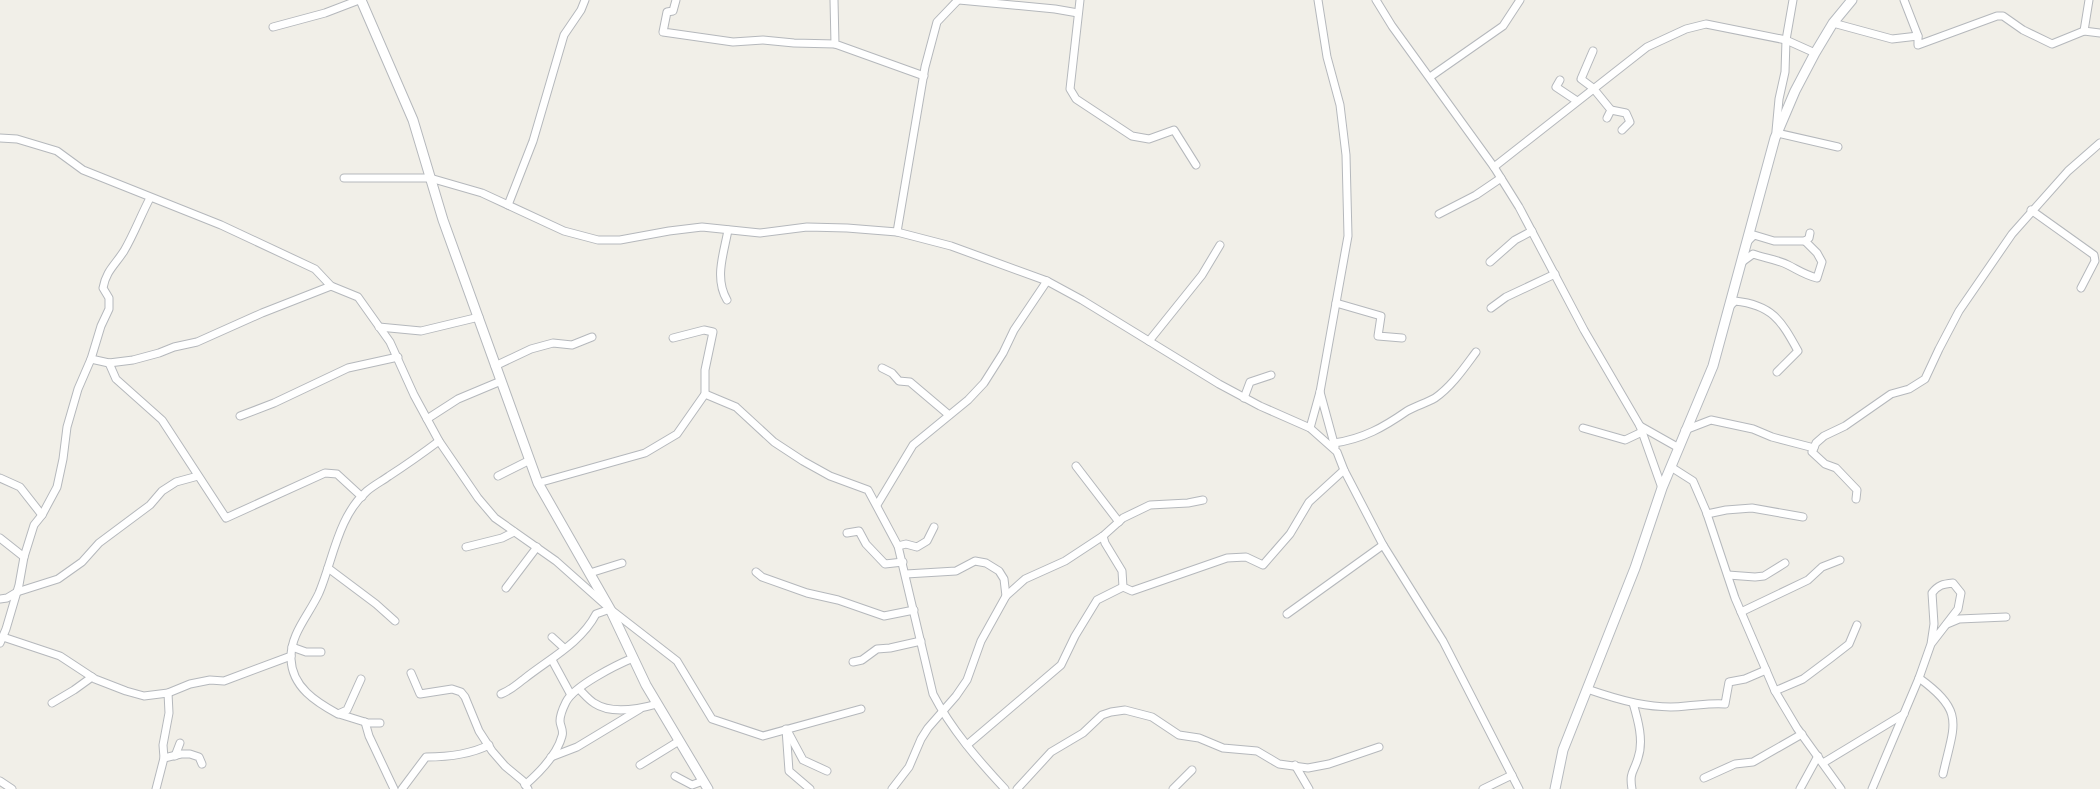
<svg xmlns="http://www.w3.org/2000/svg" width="2100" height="789" font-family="'Space Grotesk',sans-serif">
<rect width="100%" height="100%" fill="#f1efe8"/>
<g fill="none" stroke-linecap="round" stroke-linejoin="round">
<g stroke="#b5b8bc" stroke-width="9">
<g id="minor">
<path d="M676,0L673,11L667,12L663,32L733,42L763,40L794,43L835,44"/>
<path d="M834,0L835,44L924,76"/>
<path d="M959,0L1055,9L1078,13"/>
<path d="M1080,0L1070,89L1076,99L1132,136L1149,139L1174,130L1196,165"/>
<path d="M1376,0L1392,26L1494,167L1519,207L1584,330L1640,426L1662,488"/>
<path d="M1904,0L1918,36V45L1997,16H2003L2023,30L2052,44L2084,31"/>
<path d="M2089,0L2084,31L2100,33"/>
<path d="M1833,23L1892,39L1918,36"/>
<path d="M273,27L325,13L359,0"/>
<path d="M1593,51L1581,79L1593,88L1611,110L1607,118"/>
<path d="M1430,77L1503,26L1520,0"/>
<path d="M1560,80L1556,87L1577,101"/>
<path d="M1611,110L1626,113L1630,122L1622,130"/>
<path d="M1776,131L1779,99L1785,72L1786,40L1793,0"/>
<path d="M1777,133L1838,147"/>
<path d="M0,138L17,139L57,151L83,170L221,225L315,269L331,286L358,297L390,342L414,395L439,441L478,498L495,518L556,561L610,609L677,661L712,719L763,736L861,709"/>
<path d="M1494,167L1647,47L1686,29L1706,24L1786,40L1815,53"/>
<path d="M344,178H430L482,193L564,231L598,240H620L669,231L702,227L760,233L807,227L847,228L897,232L951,246L1047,281L1082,300L1219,384L1260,406L1310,428L1337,452L1344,470L1383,545L1443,641L1519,789"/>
<path d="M508,205L533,141L564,35L581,10L585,0"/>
<path d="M2031,210L2094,255L2095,261L2081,288"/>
<path d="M1439,214L1476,195L1501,178"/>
<path d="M897,232L925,67L937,22L958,0"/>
<path d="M1748,241L1754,235L1774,241H1805L1809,238L1810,233"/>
<path d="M1490,262L1515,240L1532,231"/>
<path d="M1742,262L1753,254C1764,258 1776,259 1788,265C1798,270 1805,275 1817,278L1822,262L1817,253L1805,241"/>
<path d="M727,300C714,278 724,253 728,230"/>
<path d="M1336,303L1381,316L1378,336L1402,338"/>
<path d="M1730,306L1735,301C1772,305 1781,320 1798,351L1777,372"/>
<path d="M1491,308L1506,297L1555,274"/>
<path d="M379,327L421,331L479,317"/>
<path d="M1149,341L1202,275L1220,245"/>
<path d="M91,359L109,363L133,360L159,353L174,347L197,342L262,313L331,286"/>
<path d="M109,363L116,379L162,420L226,518L325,473L337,474L362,497"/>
<path d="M495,366L531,349L553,343L572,345L592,337"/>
<path d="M882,368L892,373L899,381L910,382L949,415"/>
<path d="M1320,392L1335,447"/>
<path d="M705,394L736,407L774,442L803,461L830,476L868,490L898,546L933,694C951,729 978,760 1005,789"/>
<path d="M1244,398L1250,382L1271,375"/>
<path d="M240,416L274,403L348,368L398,357"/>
<path d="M427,419L458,399L501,381"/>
<path d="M1640,426L1679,448"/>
<path d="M1310,428L1320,392L1348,236L1346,155L1340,105L1327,57L1318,0"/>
<path d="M1583,428L1625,440L1642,432"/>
<path d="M1685,430L1711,420L1753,429L1772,437L1814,448"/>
<path d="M1334,443C1363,439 1384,427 1407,411C1416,406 1426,403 1435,398C1452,386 1464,368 1476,352"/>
<path d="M1076,466L1119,522"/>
<path d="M1671,467L1693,481L1706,511L1735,598L1775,691L1797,728L1841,789"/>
<path d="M498,476L530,460"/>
<path d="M0,478L20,487L42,515"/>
<path d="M538,483L645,453L677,434L705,394V370L713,332L704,330L673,338"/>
<path d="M1856,499L1857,490L1836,468L1825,464L1812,452L1816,443L1824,436L1845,426L1891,394L1909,389L1925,379L1939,349L1959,311L2012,234L2068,171L2100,143"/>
<path d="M877,505L913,445L968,400L984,383L1003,353L1014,330L1047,281"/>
<path d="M1707,514L1726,510L1752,508L1803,517"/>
<path d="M847,533L859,531L866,544L885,564L903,562"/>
<path d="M1103,536L1105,543L1122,571L1123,587L1132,591L1227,558L1246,557L1263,565L1290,534L1309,502L1344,470"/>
<path d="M0,538L24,557"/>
<path d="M898,546L906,544L917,547L927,541L934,527"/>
<path d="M466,547L502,538L514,532"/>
<path d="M328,568L376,604L395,621"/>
<path d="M756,572L762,577L807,593L838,600L884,616L914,610"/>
<path d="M590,573L622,563"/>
<path d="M906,574L956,571L975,561L986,563L999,571L1004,579L1006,596"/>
<path d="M1728,575L1755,577L1764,576L1785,563"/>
<path d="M506,588L537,547"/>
<path d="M0,599L7,598L17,592L58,579L82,562L99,543L150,505L162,491L176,482L198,476"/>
<path d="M1741,612L1808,580L1822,567L1840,560"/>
<path d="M1287,614L1383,545"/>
<path d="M1947,624L1959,619L2006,617"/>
<path d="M3,637L60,656L95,679L126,691L144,696L168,693L190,684L210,680L224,681L291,656"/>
<path d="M552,637L564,648"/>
<path d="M0,643L6,629L19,585L24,557L34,525L42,515L57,487L63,459L67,427L78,389L91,359L101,326L109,309V298L103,288C106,271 115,265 124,251C134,234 141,215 150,198"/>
<path d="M292,647L306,652H321"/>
<path d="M552,660L571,695"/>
<path d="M853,662L862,660L877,649L890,648L921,641"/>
<path d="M411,673L420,694L452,689L461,692L465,697L479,731L492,751L505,766L523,781L528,789"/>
<path d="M1919,678C1966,712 1954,724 1943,774"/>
<path d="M361,679L347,710L338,714C316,702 292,687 291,659C290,634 309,615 319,593C333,560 338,516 367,491C374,485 382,481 389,476C406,465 423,453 439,441"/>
<path d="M579,689C584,694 589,700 594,703C612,715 639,709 657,704"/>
<path d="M1587,689C1619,700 1652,710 1686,706C1700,705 1711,703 1725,704L1729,682L1745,679L1766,670"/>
<path d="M1775,691L1803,679L1831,658L1849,644L1857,625"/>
<path d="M501,694C511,690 516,685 524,679C549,659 581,643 596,614L610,609"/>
<path d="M52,703L74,690L92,677"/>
<path d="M339,714L368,723H380"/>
<path d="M365,722L369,736L394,789"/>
<path d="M786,729L789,771L810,789"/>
<path d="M788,732L803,760L827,771"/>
<path d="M967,745L1061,665L1075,636L1097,600L1123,587"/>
<path d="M175,756L180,743"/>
<path d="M551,757L577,747L640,709"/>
<path d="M164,758L181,754H190L199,757L202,764"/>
<path d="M1823,763L1904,714"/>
<path d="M640,765L679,741"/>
<path d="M1295,765L1309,789"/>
<path d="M675,776L692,785L703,781"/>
<path d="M1704,778L1735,764L1753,762L1802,734"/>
<path d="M0,781L12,789"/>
<path d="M525,785C540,772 557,755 562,736C564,730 560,726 560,721C560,716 564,706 566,702C574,686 616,665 633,658"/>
<path d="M156,789L164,758L163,745L169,713L168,693"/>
<path d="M402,789L426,757C447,757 471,754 489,745"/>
<path d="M892,789L909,767L921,739L928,728L956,696L967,680L981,641L1006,596L1025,579L1065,561L1103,536L1123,518L1150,505L1188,503L1203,500"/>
<path d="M1017,789L1051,752L1083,733L1102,715L1111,712L1125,710L1152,717L1179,735L1199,738L1223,748L1257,751L1279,764L1308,768L1329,764L1379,747"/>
<path d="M1173,789L1192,770"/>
<path d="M1483,789L1512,775"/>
<path d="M1632,789C1629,772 1634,772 1638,758C1644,741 1638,720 1633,703"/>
<path d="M1800,789L1818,756"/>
<path d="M1872,789L1919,678L1931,644L1934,624L1932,593C1938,585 1943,584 1953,583L1961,593L1958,609L1931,644"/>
</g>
</g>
<g stroke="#b5b8bc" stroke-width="11">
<path id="tertiary" d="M361,0L413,120L443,220L538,483L610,609L646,685L708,789"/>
</g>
<g stroke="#b6babf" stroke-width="11">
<path id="secondary" d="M1555,789L1563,750L1635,568L1662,488L1713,366L1775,138L1795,91L1815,53L1833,23L1852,0"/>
</g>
<use href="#minor" stroke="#fff" stroke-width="7"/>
<use href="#tertiary" stroke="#fff" stroke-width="9"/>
<use href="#secondary" stroke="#fff" stroke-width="9"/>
</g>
</svg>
